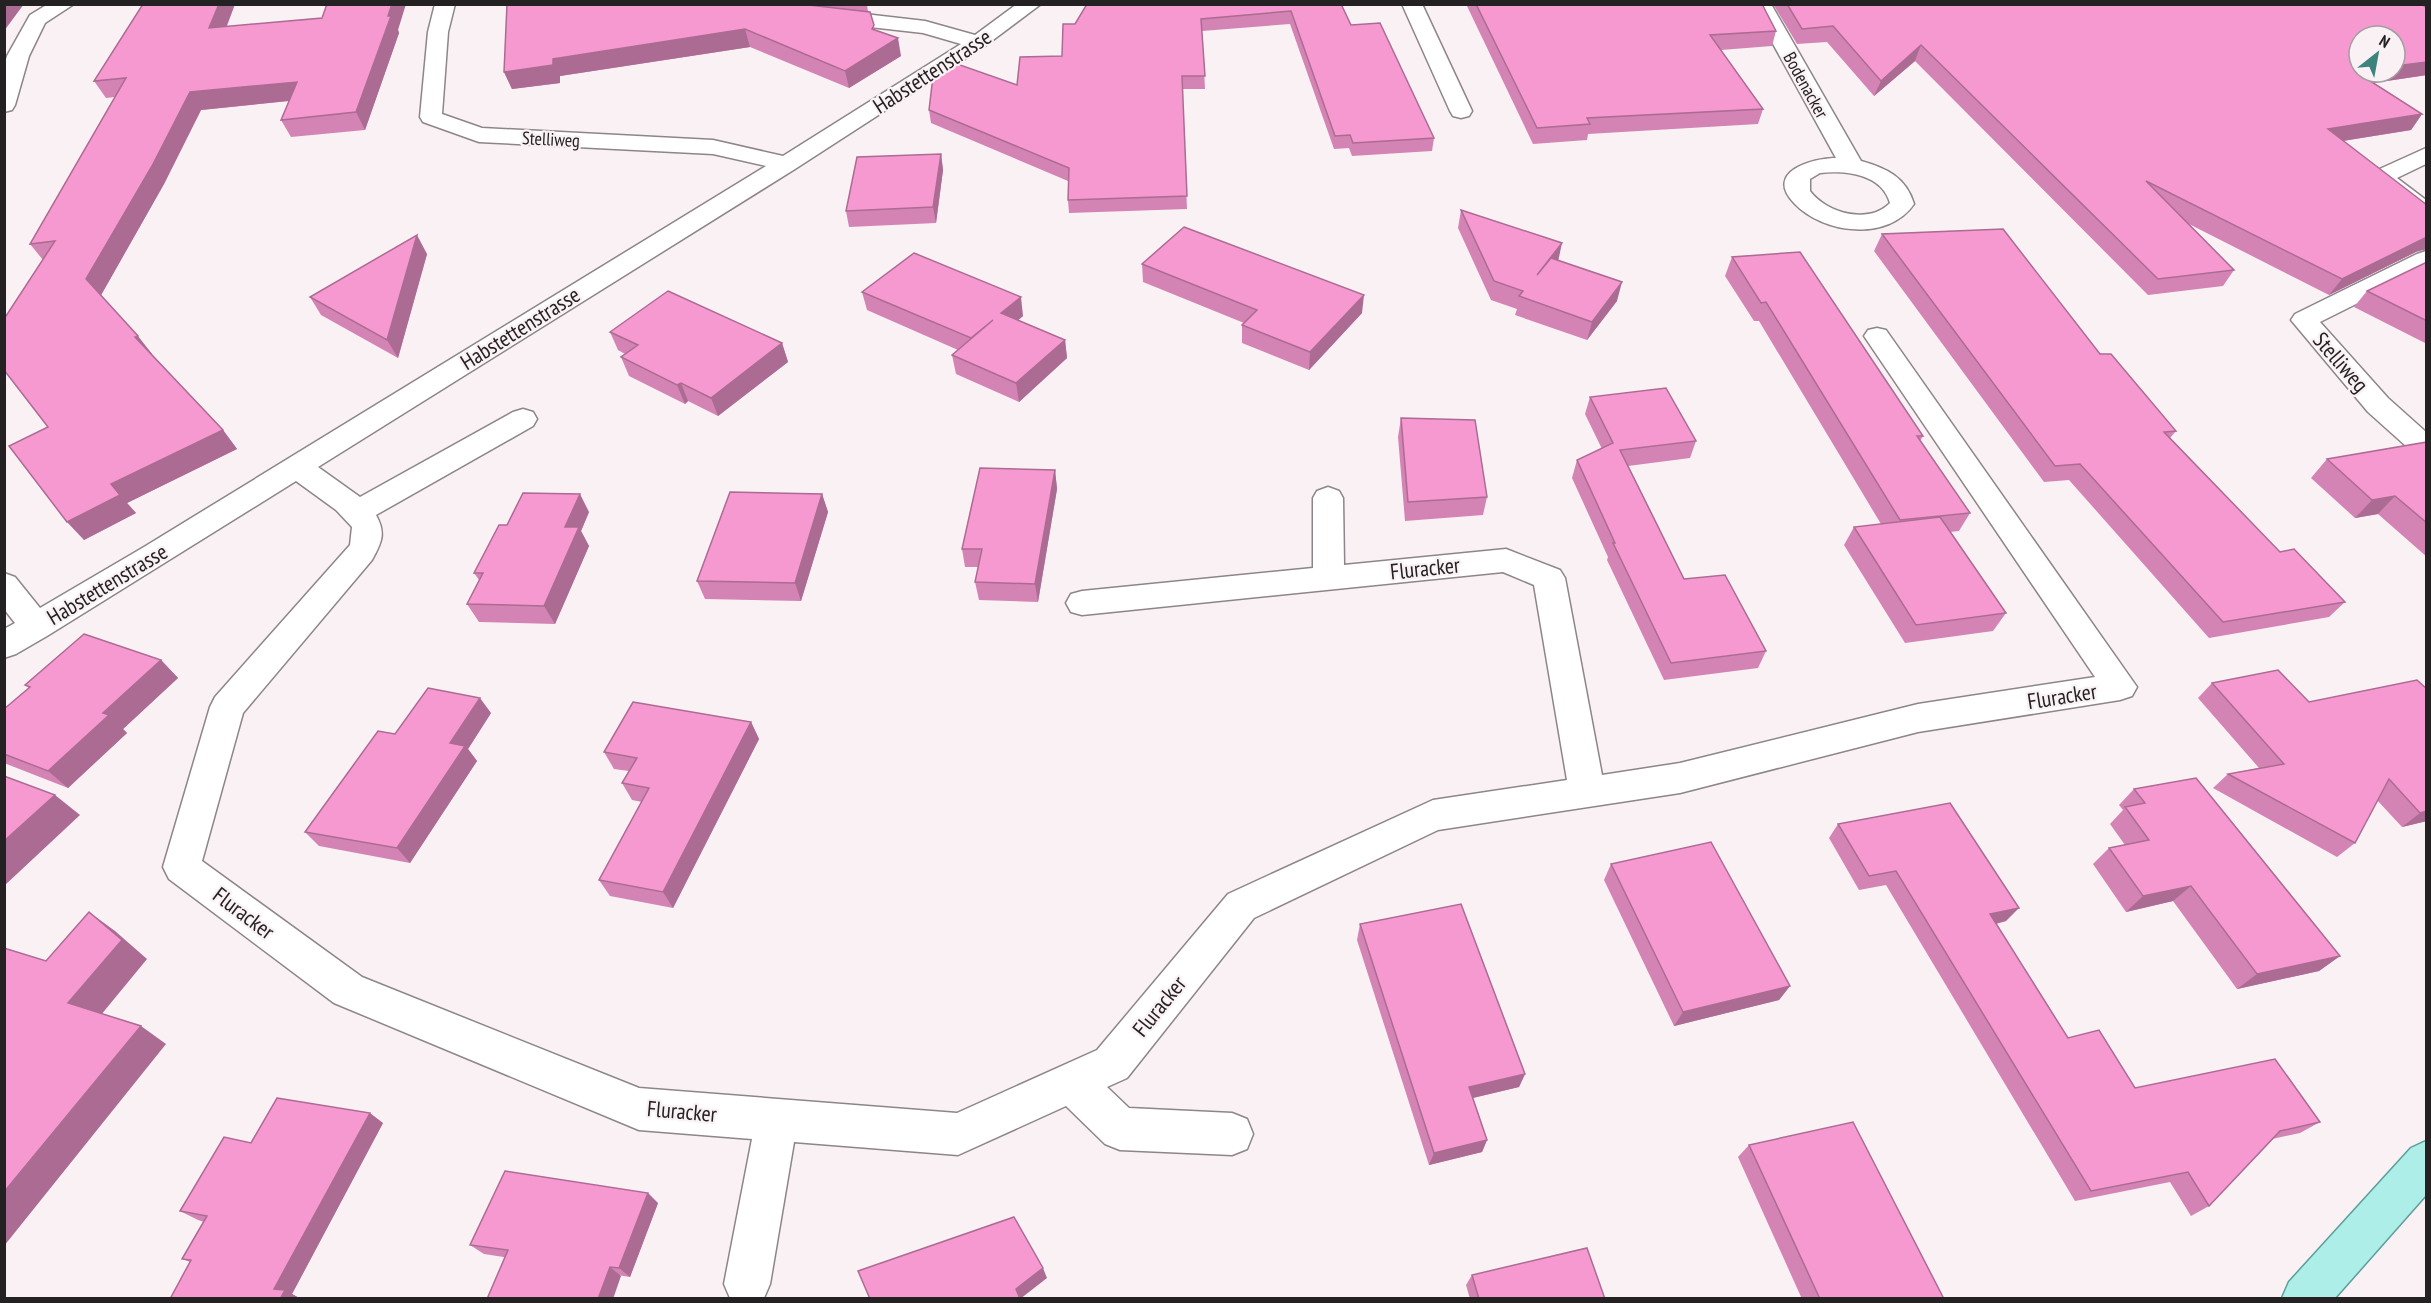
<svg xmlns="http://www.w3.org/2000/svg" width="2431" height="1303" font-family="'PT Sans Narrow',sans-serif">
<rect width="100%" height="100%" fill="#faf1f5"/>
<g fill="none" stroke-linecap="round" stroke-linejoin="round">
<g stroke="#8d8589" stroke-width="3">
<g id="minor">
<path d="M48,4H74L45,23L29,56L15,105L12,110L4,112V66L7,56L30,15Z"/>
<path d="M435,4H455L448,32L442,114L482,128L713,140L783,156L961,44L923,33L764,15L757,13L751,4H778L925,21L975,35L1017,4H1041L985,46L795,169L318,467L360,497L513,412L523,409L533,412L537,419L533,426L376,515C386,533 382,542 372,560L243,713L202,861L362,977L639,1088L957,1113L1097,1050L1228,894L1433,800L1567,780L1534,585L1503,572L1082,615L1071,612L1066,603L1071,594L1082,591L1313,568V498L1317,491L1328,487L1339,491L1343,498L1344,565L1506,549L1560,570L1565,578L1602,775L1680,763L1918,704L2095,677L1864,336L1868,330L1877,328L1886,330L2137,687L2132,696L2120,700L1918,732L1680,793L1438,830L1254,918L1127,1078L1107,1087L1129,1108L1232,1113L1247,1119L1253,1134L1247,1149L1232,1155L1120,1150L1105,1144L1066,1106L958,1155L794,1142L770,1284L764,1298H730L724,1284L752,1139L639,1130L334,1003L169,879L163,867L210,707L215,697L350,545L352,527L336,510L296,481L47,636L16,654L4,658V629L15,623L4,609V573L15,577L40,608L144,547L766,166L713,154L479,142L423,122L420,117L428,32Z"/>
<path d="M1402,4H1422L1472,111L1469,116L1461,118L1453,116L1450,111Z"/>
<path d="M1751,4H1771L1861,161C1886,168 1906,177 1914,204C1888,242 1823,234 1794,203C1764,172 1812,158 1836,158ZM1820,173C1846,170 1882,174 1890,203C1869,225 1826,213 1810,191V179Z"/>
<path d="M2426,148V164L2397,178L2426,200V218L2417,216L2369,177L2373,172Z"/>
<path d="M2426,251V269L2320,322L2388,398L2426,432V458L2416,455L2368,412L2291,320L2295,314L2417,254Z"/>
</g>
</g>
<g stroke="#5b9e99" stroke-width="3">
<path id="major" d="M2426,1141V1195L2335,1298H2282L2289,1282L2411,1148Z"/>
</g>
<use href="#minor" fill="#fff" fill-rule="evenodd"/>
<use href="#major" fill="#aeeee8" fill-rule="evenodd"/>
</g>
<g fill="#d484b4">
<path d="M143,4H235L227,26L398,30L399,33L365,130L291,137L281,120L289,101L201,110L164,184L101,295L152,354H151L223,430L237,449L127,503L136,513L84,540L48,427L43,260L30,244L115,97L106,98L94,81Z"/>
<path d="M802,4H867L868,12L875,30L901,56L849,88L750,47L560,76V83L512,89L504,72Z"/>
<path d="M1341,4L1351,25L1434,138L1432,151L1352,156L1349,148L1334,149L1290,24L1202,31L1205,89H1182L1187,209L1069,213L1068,200V181L931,123L929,110L1017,85L1062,56L1075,24Z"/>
<path d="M1466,4H1762L1776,31L1772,46L1721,50L1763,109L1758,124L1588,134L1587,140L1533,144Z"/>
<path d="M1773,4H2421L2427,8V75L2374,83L2422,114L2411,130L2343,141L2416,252L2329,295L2187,223L2234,270L2223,286L2148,295L1915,61L1874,96L1827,42L1797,44Z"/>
<path d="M941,154L943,170L936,223L849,227L846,211Z"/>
<path d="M1461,210L1558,260L1617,301L1587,340L1515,315L1517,309L1491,300L1458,228Z"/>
<path d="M1882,234L2100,354L2176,431L2170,438L2280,552L2345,602L2329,617L2209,638L2069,480L2044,482L1874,251Z"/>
<path d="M427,254L398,358L321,315L310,297Z"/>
<path d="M1732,257L1923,436L1920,441L1970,513L1959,531L1950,532L2006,613L1993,631L1905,643L1844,545L1854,527L1881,524L1759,321H1754L1725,276Z"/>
<path d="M2427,262V344L2354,307L2367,291Z"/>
<path d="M1142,264L1362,313L1309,370L1242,343V325L1244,323L1143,282Z"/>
<path d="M862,292L1023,316L1018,320L1065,340L1067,358L1019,402L956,374L952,355L958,350L867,310Z"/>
<path d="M610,332L782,343L788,362L718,416L688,401L685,404L629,376L621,357L625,354L618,350Z"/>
<path d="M1590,397L1696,441L1690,458L1628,466L1684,579L1766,651L1758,668L1664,680L1607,560L1608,557L1572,478L1577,460L1602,449L1585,414Z"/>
<path d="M1401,418L1487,497L1483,515L1405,521L1398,437Z"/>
<path d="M2427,442V557L2378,514L2355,518L2311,478L2327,459Z"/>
<path d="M1055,470L1057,489L1038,602L979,600L975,582L978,567H965L962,549Z"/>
<path d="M822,494L828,512L801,601L705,599L697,581Z"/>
<path d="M589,512L581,531L589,546L555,624L479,622L467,604L479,580L474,573L507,525Z"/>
<path d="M161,660L178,678L123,729L127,733L68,788L4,763V709L29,688L25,685Z"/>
<path d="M2212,683L2309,702L2427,689V821L2402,827L2377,800L2355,843L2337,857L2213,788L2228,774L2259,768L2198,698Z"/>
<path d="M491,713L468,749L477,761L410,863L319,846L305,832L395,734Z"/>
<path d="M751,722L759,739L673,908L610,896L599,880L642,802L632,800L622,783L629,771L614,769L604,752Z"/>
<path d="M2134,789L2340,956L2319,971L2237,989L2173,901L2126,912L2093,864L2109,848L2125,845L2110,824L2123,810L2119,805Z"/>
<path d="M1838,824L2006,921L1996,924L2068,1038L2135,1088L2320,1122L2300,1133L2272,1139L2209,1206L2191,1216L2170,1182L2075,1201L1886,885L1859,890L1829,838Z"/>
<path d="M1611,864L1790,986L1779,1000L1674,1026L1604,880Z"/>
<path d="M1360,924L1525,1074L1519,1087L1473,1098L1487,1140L1482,1152L1429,1165L1357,940Z"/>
<path d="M383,1123L292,1294L301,1299L190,1262L182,1259L204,1222L198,1220L180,1211L251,1143Z"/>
<path d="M1749,1145L1944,1299H1802L1738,1157Z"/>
<path d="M658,1203L630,1277L484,1254L470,1245Z"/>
<path d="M1472,1275L1605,1299H1470L1466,1285Z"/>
</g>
<g fill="#ac6b92">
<path d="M4,4H24L4,31Z"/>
<path d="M219,4H235L219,45L209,28Z"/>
<path d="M392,4H406L398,30L399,33L365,130L356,112Z"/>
<path d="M745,29L750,47L560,76V83L512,89L504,72L553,59Z"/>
<path d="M898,38L901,56L849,88L845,71Z"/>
<path d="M1921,45L1915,61L1874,96L1881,81Z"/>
<path d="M2427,62V75L2346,87L2356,72H2395V66Z"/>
<path d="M297,82L307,99L201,110L164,184L100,297L86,279L190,92Z"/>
<path d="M2422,114L2411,130L2317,145L2328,129Z"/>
<path d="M941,154L943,170L936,223L933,207Z"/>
<path d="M417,235L427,254L398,358L387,340Z"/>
<path d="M2427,237V249L2416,252L2329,295L2342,279Z"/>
<path d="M1562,243L1558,262L1537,275Z"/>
<path d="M1622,282L1617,301L1587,340L1592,322Z"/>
<path d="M1364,295L1362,313L1309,370L1310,352Z"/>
<path d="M1021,297L1023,316L1004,332L1001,313Z"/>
<path d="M138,336L152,354L149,355L135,337Z"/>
<path d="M1065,340L1067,358L1019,402L1016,383Z"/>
<path d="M782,343L788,362L718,416L711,398Z"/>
<path d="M681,383L688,401L685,404L677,385Z"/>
<path d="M223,430L237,449L127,503L136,513L84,540L67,522L111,484Z"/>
<path d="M1055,470L1057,489L1038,602L1035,584Z"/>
<path d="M580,494L589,512L581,531L589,546L555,624L544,606L565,527Z"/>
<path d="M822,494L828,512L801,601L795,583Z"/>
<path d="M2395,496L2378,514L2355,518L2372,500Z"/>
<path d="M161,660L178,678L123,729L127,733L68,788L48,771L103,713Z"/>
<path d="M480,698L491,713L468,749L477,761L410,863L397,848L450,743Z"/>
<path d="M751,722L759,739L673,908L663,892Z"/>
<path d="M55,795L80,815L4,886V841Z"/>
<path d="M2427,811V821L2402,827L2420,813Z"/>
<path d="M2191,886L2173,901L2126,912L2143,896Z"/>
<path d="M2019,908L2006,921L1977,928L1990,914Z"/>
<path d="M89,912L115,931L147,959L96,1021L68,1003Z"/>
<path d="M2340,956L2319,971L2237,989L2257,974Z"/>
<path d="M1790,986L1779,1000L1674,1026L1683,1012Z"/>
<path d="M141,1026L166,1044L4,1246V1192Z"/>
<path d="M1525,1074L1519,1087L1464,1100L1469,1087Z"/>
<path d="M370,1113L383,1123L292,1294L301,1299H280L274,1289Z"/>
<path d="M1487,1140L1482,1152L1429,1165L1434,1153Z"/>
<path d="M648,1193L658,1203L630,1277L619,1268Z"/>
<path d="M610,1267L621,1276L613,1299H598Z"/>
<path d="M1043,1268L1047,1278L1020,1299L1016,1289Z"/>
</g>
<g fill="#f699d1" stroke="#ac6b92" stroke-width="1.5">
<path d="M143,4H219L209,28L322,18L327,4H392L388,16H391L356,112L281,120L297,82L190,92L152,166L86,279L138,336L135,337L223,430L111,484L120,495L67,522L9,446L48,427L4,370V319L55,241L30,244L126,78L94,81Z"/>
<path d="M507,4H800L870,12L874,25L872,29L898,38L845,71L745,29L553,59V65L504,72Z"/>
<path d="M1087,4H1341L1351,25L1380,23L1434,138L1353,143L1350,135L1335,136L1291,11L1201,19L1205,76H1182L1187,196L1068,200L1069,168L929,110L934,68L946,60L1017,85L1020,57L1062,56L1063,24H1075Z"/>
<path d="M1476,4H1762L1776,31L1710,35L1763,109L1587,118L1590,124L1537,128Z"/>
<path d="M1787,4H2421L2427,8V62L2395,66V36H2359V71L2356,72L2422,114L2328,129L2427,205V237L2342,279L2146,181L2234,270L2158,279L1921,45L1881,81L1833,26L1802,29Z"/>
<path d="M941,154L933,207L846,211L857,157Z"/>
<path d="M1461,210L1562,243L1537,275L1551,258L1622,282L1592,322L1519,296L1523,291L1494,281Z"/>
<path d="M1184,227L1364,295L1310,352L1242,325L1257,310L1142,264Z"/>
<path d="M2003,229L2100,354H2111L2176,431L2164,432L2280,552L2294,549L2345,602L2223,622L2080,464L2055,466L1882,234Z"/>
<path d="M417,235L387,340L310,297Z"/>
<path d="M1800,252L1923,436H1917L1970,513L1900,520L1766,302L1761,303L1732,257Z"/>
<path d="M914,253L1021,297L1001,313L1065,340L1016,383L952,355L993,320L971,338L862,292Z"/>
<path d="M2427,262V321L2367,291Z"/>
<path d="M668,291L782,343L711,398L681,383L677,385L621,357L638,345L610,332Z"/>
<path d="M1666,388L1696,441L1620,450L1684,579L1725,575L1766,651L1671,663L1613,543H1615L1577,460L1613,443L1590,397Z"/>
<path d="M1401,418L1475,420L1487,497L1408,502Z"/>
<path d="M2427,442V523L2395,496L2372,500L2327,459Z"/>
<path d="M980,468L1055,470L1035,584L975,582L982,549H962Z"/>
<path d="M730,492L822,494L795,583L697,581Z"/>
<path d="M523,493L580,494L565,527H579L544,606L467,604L483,573H474L499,525H507Z"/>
<path d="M1940,517L2006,613L1916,625L1854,527Z"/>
<path d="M84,634L161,660L103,713L109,715L48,771L4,754V709L30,687L25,685Z"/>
<path d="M2278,670L2309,702L2417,680L2427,689V811L2420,813L2389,779L2355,843L2228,774L2284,764L2212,683Z"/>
<path d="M428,688L480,698L450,743L465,746L397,848L305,832L378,731L395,734Z"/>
<path d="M633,702L751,722L663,892L599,880L649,788L622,783L637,758L604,752Z"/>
<path d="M4,776L55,795L4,841Z"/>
<path d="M2196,778L2340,956L2257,974L2191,886L2143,896L2109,848L2149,840L2125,807L2145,803L2134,789Z"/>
<path d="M1950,803L2019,908L1990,914L2068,1038L2099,1030L2135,1088L2275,1059L2320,1122L2280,1131L2209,1206L2188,1172L2091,1191L1896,871L1869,876L1838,824Z"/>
<path d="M1711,842L1790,986L1683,1012L1611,864Z"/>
<path d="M1461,904L1525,1074L1469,1087L1487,1140L1434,1153L1360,924Z"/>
<path d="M89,912L122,940L68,1003L141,1026L4,1192V948L46,961Z"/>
<path d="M277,1098L370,1113L274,1289L285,1290L280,1299H170L191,1260L182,1259L207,1216L180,1211L224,1137L251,1143Z"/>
<path d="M1853,1122L1944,1299H1820L1749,1145Z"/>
<path d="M505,1171L648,1193L619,1268L610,1267L598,1299H487L508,1250L470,1245Z"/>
<path d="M1014,1217L1043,1268L1016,1289L1020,1299H870L858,1271Z"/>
<path d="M1587,1248L1605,1299H1479L1472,1275Z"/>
</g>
<g text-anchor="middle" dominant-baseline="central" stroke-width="4.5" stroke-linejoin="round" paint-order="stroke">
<g font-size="18" fill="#242123" stroke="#faf1f5">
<text transform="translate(1806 85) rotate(61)">Bodenacker</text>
<text transform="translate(551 139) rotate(3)">Stelliweg</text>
</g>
<g font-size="22" fill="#242123" stroke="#faf1f5">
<text transform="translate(932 71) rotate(-33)">Habstettenstrasse</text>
<text transform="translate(520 328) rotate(-32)">Habstettenstrasse</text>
<text transform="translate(2341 362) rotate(49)">Stelliweg</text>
<text transform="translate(1425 568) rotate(-6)">Fluracker</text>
<text transform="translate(107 584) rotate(-31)">Habstettenstrasse</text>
<text transform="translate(2062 696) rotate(-9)">Fluracker</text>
<text transform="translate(244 913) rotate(37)">Fluracker</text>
<text transform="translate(1159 1006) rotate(-51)">Fluracker</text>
<text transform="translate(682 1111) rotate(5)">Fluracker</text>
</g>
</g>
<rect width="2431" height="1303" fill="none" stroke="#242123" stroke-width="12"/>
<g transform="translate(2377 54) rotate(31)"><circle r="28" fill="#faf1f5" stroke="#a49ea1" stroke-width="1.5"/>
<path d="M0-4.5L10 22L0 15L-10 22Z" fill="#3d847e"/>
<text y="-9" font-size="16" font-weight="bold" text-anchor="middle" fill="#242123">N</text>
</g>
</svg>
